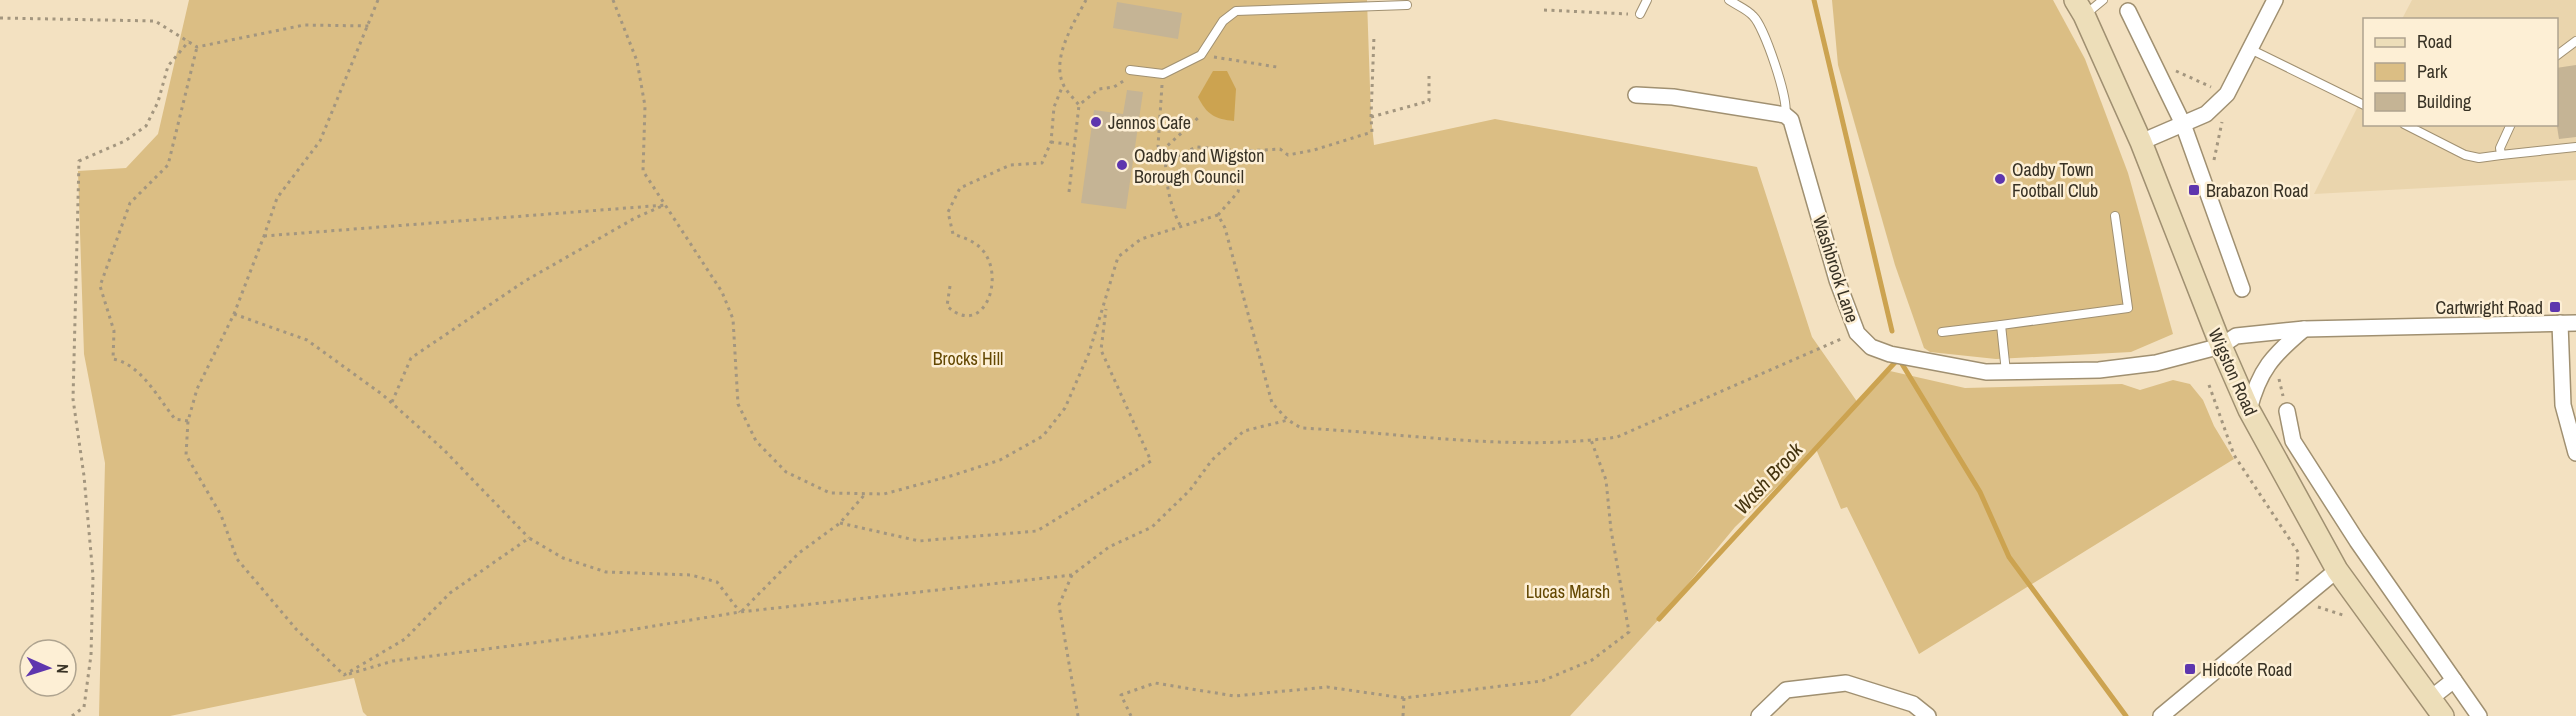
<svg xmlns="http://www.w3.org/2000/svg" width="2576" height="716" font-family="'Archivo Narrow',sans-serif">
<rect width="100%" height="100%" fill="#f3e1c1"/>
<path fill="#ead5ad" d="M2412,0H2576V180L2314,194L2364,94V124H2556V20L2402,19Z"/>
<g fill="#dbbe84">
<path d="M189,0H1367L1371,117L1374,145L1495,119L1757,167L1812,337L1858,403L1890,371L1965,388L2122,384L2140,390L2173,380L2190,384L2203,400L2214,426L2234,459L1919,654L1847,507L1841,509L1816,449L1735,527L1659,619L1570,716H367L363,712L354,678L170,716H99L105,463L84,354L78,171L126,168L158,134Z"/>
<path d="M1832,0H2053L2085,59L2128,173L2173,334L2131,352L1996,359L1930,352L1924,348L1895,265L1838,65Z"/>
</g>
<path fill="#cca350" d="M1213,71H1227L1236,89L1234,121C1215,119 1207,115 1198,97Z"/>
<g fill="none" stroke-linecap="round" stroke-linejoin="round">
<g stroke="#cca350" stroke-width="5">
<path d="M1814,0L1892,331"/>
<path d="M1899,359L1980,492L2009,557L2126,716"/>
<path d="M1659,619L1899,358"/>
</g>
</g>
<g fill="#c5b495">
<path d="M1117,2L1182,13L1178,39L1113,28Z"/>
<path d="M2576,65V137L2559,139L2556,120V68Z"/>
<path d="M1127,90L1143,92L1126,209L1081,203L1094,110L1123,114Z"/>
</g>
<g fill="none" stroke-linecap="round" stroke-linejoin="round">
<g stroke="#a09071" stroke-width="10">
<g id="lane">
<path d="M1729,0C1736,5 1747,9 1753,16C1764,26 1790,102 1785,115"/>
<path d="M1640,14L1647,0"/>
<path d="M2086,14L2103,0"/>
<path d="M2250,49L2364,105"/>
<path d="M2556,56L2576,41"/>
<path d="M1130,70L1163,74L1201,55L1223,21L1236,11L1407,5"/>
<path d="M2404,124L2465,155L2479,158L2501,155L2500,148L2511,124"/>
<path d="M2501,155L2576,147"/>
<path d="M1942,332L2001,325"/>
<path d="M2006,372L2001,325L2128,308L2115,216"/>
</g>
</g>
<g stroke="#a09071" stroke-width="18">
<g id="street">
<path d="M2128,11L2183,124L2242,289"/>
<path d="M1636,95L1673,97L1785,115L1791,120L1837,280L1857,333L1871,347L1890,354L1986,372L2099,370L2156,363L2221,346L2236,336L2304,329L2576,323"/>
<path d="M2141,142L2206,114L2227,94L2275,0"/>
<path d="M2560,323L2563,405L2576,453"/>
<path d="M2249,410C2259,370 2273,355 2304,329"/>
<path d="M2287,411L2293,441L2357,541L2479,716"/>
<path d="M2431,698L2454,680"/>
<path d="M1759,716L1786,690L1846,683L1913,704L1928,716"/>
<path d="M2161,716L2337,570"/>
</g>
</g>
<g stroke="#a09071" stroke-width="24">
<path id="secondary" d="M2075,0L2084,15L2141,142L2221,346L2249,410L2337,570L2443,716"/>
</g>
<g stroke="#a3967f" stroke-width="3" stroke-dasharray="3 4.5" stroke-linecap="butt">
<path d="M378,0L320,141L277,198L264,236L234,314L197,389L188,421L186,455L221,515L237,559L296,629L344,675L405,639L450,593L529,538L563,558L606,572L691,575L717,582L740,612"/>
<path d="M613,0L637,61L645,106L643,171L722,292L733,319L738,404L756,441L786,472L830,493L884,494L954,475L1000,460L1043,436L1065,408L1089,353L1118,257L1141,239L1218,215L1225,228L1272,403L1288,420L1301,428C1406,433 1513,452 1617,437L1841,339"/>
<path d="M1086,0C1074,23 1050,59 1064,86C1068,93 1074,99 1079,105L1099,89L1114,87L1125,80"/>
<path d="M1544,10L1628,14"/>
<path d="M0,18L155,21L197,47L304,25L369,26"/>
<path d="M1214,57L1277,67"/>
<path d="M2176,71L2211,87"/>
<path d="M1162,85L1158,146L1164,160"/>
<path d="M1371,117L1374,36"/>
<path d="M1051,142L1075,145"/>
<path d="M1134,156L1165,162L1196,147L1246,151L1280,149L1288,155L1314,150L1372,132L1371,117L1429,101V76"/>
<path d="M2214,160L2222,122"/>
<path d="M1069,192L1079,105"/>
<path d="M1218,215L1238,192L1246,151"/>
<path d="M1180,225C1168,202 1164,173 1166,147L1198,118"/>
<path d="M264,236L666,205"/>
<path d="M950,286L947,306C983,339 1005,280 984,252C977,242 965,238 953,234L948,212L960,188L1010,165L1042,163L1051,142L1054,107L1063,85"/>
<path d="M234,314L307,340L383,395L444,450L529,538"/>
<path d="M2279,379L2283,396"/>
<path d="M2209,385L2234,455L2298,552L2297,581"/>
<path d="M392,402L411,358L525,281L635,218L662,206"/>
<path d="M188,421L175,419C158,398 141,364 113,359L114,331L100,286L130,203L168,165L197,47"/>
<path d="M840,523L919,541L1037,531L1151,461L1101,350L1106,309"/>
<path d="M1072,575L1059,605L1078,716"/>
<path d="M2318,607L2346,616"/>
<path d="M742,611L799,553L840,523L866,493"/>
<path d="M349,674L393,661L611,633L740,612L1072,575L1109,547L1152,527L1190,490L1212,460L1244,431L1288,420"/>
<path d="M72,716L84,707L91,655L93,576L84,476L73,399L79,161L125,141L146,126L158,102L168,66L189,41"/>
<path d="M1131,716L1121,695L1155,683L1234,696L1327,687L1404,698L1542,681L1592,660L1629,632L1611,530L1606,480L1591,440"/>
<path d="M1403,716L1404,698"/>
</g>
<use href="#lane" stroke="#fff" stroke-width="8"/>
<use href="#street" stroke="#fff" stroke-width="15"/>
<use href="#secondary" stroke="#eddeb9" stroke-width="21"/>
</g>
<g fill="#5e36ae" stroke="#fdefd5" stroke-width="2">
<circle cx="1096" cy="122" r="6"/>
<circle cx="1122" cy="165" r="6"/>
<circle cx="2000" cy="179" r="6"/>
<rect x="2188" y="184" width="12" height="12" rx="3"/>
<rect x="2549" y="301" width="12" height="12" rx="3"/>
<rect x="2184" y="663" width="12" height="12" rx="3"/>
</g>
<g text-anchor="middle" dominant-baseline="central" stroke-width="5" stroke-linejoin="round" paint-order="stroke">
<g font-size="18" fill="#383225" stroke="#fdefd5" text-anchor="start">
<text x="1108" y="122">Jennos Cafe</text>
<text x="1134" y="155">Oadby and Wigston<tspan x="1134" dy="21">Borough Council</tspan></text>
<text x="2012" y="169">Oadby Town<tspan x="2012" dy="21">Football Club</tspan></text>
<text x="2206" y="190">Brabazon Road</text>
<text x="2543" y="307" text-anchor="end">Cartwright Road</text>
<text x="2202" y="669">Hidcote Road</text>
</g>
<g font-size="18" fill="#383225" stroke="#fdefd5">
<text transform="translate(1836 269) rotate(72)">Washbrook Lane</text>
<text transform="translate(2233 372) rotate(66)">Wigston Road</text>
</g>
<g font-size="18" fill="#644802" stroke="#fdefd5">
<text x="968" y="358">Brocks Hill</text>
<text x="1568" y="591">Lucas Marsh</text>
</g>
<g font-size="20" font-style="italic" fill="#44330e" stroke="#fdefd5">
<text transform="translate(1768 478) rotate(-47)">Wash Brook</text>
</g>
</g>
<rect x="2363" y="18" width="195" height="108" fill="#fdefd5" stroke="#aea38f" stroke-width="1.5"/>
<rect x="2375" y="38" width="30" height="9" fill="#eddeb9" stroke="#aea38f" stroke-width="1.5"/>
<text x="2417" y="48" font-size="18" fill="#383225">Road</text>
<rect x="2375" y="63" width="30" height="18" fill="#dbbe84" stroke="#aea38f" stroke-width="1.5"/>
<text x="2417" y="78" font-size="18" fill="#383225">Park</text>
<rect x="2375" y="93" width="30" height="18" fill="#c5b495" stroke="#aea38f" stroke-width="1.5"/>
<text x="2417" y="108" font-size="18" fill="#383225">Building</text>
<g transform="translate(48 668) rotate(93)"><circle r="28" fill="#fdefd5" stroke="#aea38f" stroke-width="1.5"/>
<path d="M0-4.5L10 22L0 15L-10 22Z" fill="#5e36ae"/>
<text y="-9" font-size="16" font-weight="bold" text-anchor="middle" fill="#383225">N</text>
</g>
</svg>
